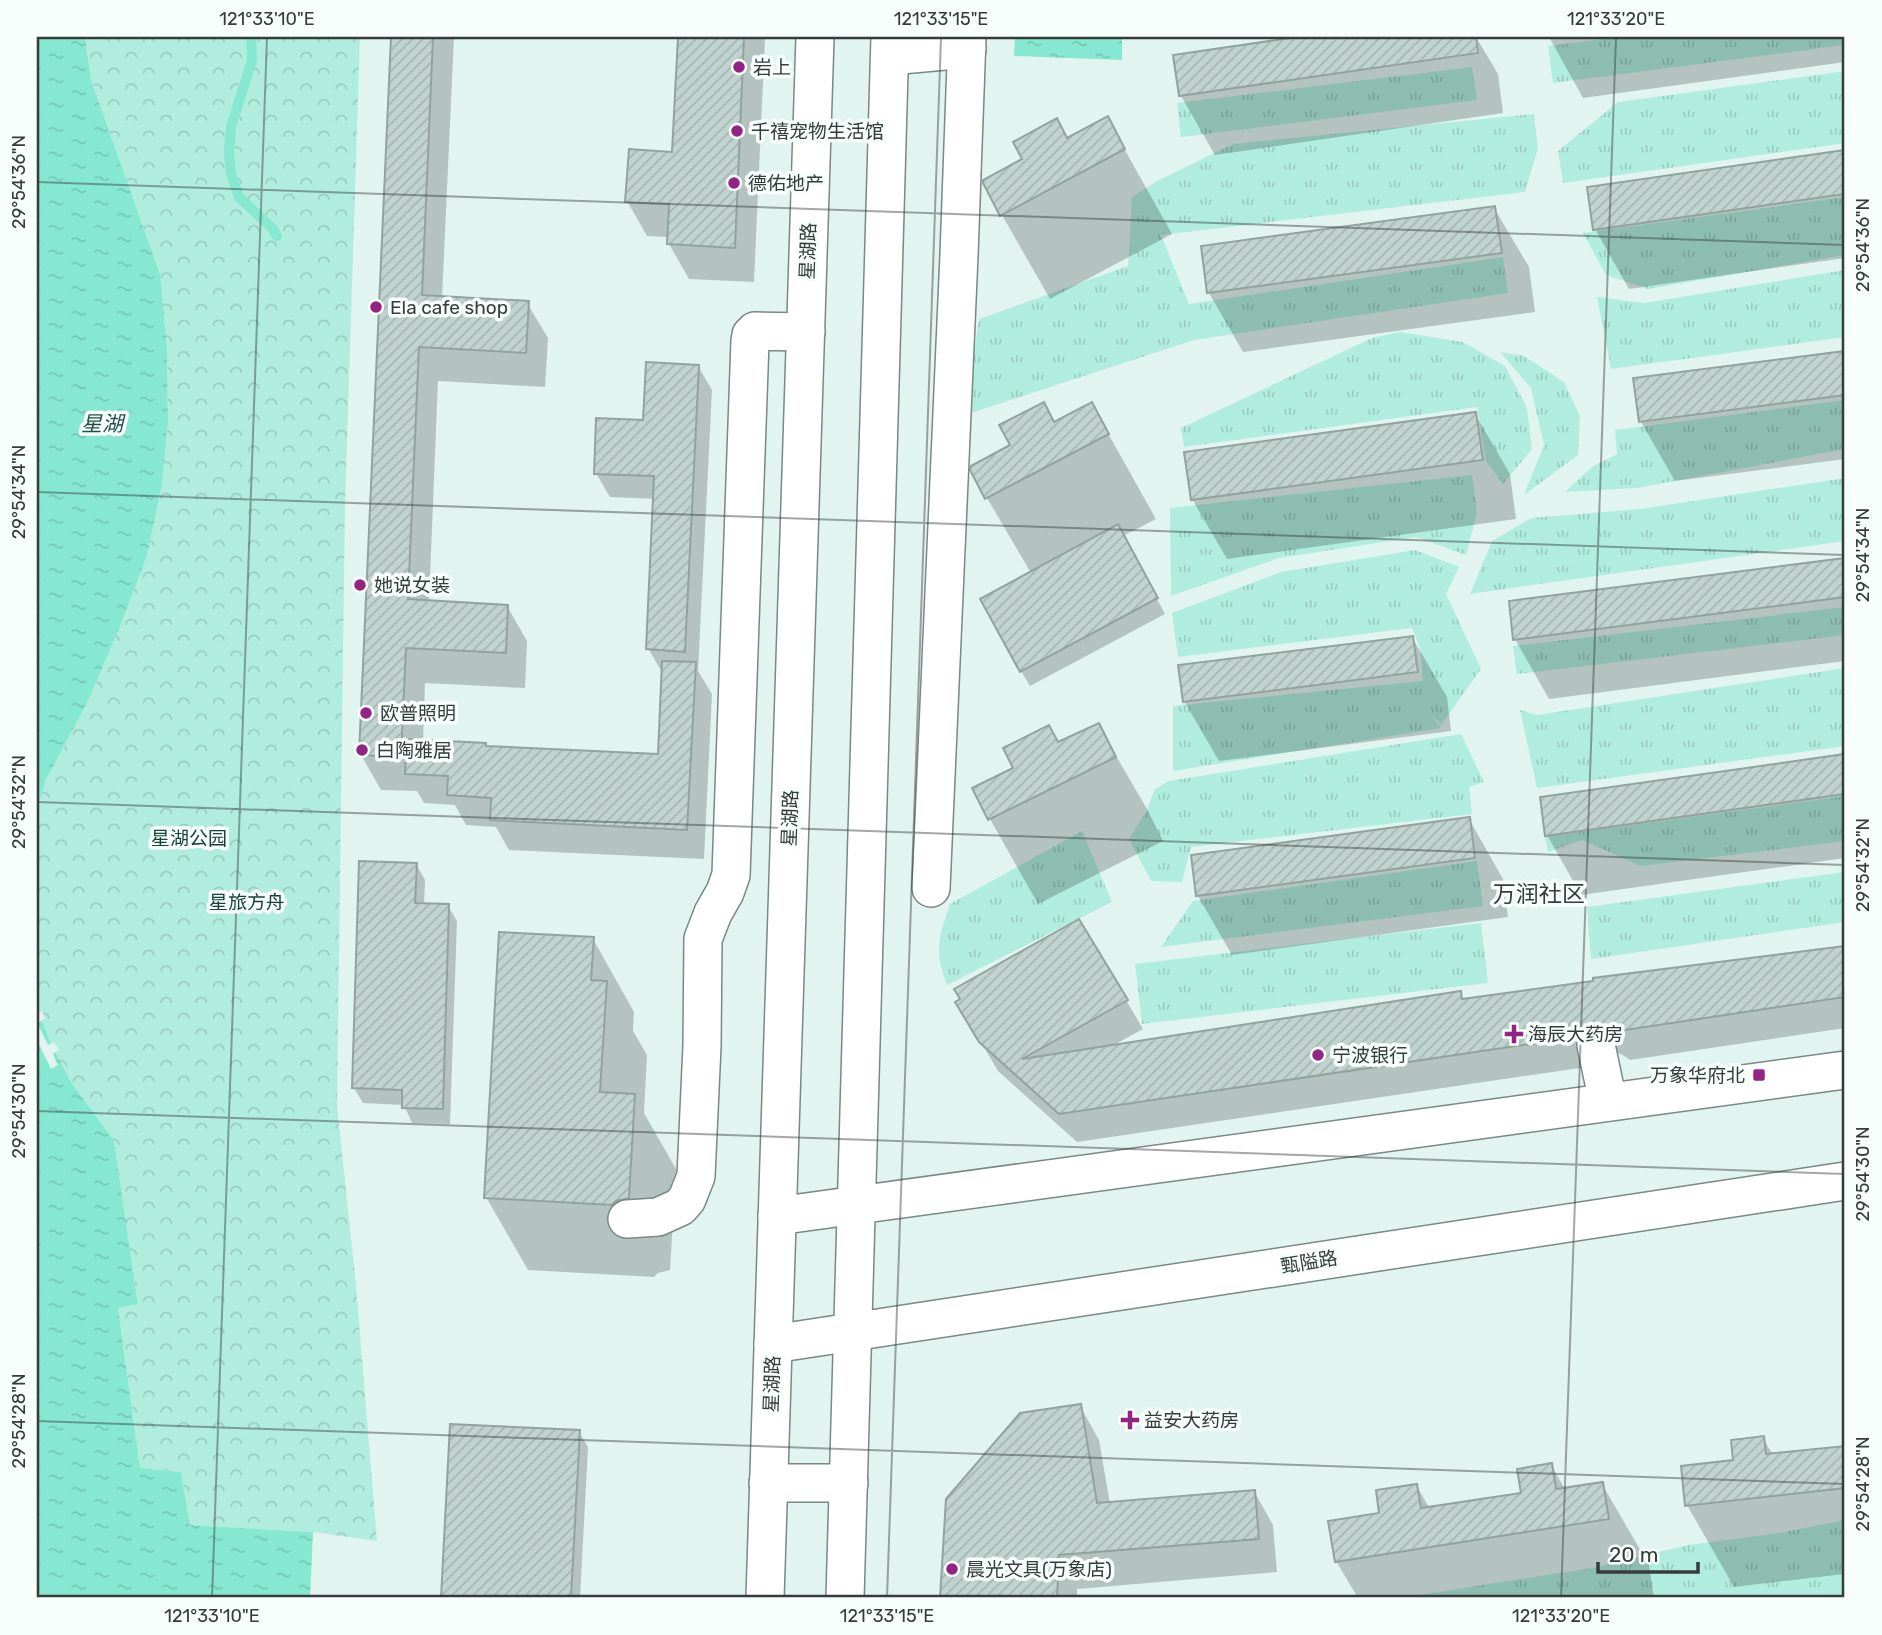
<svg xmlns="http://www.w3.org/2000/svg" width="1882" height="1635" font-family="Rubik,'Noto Sans SC',sans-serif">
<defs>
<pattern id="grass-tufts" width="24" height="20" patternUnits="userSpaceOnUse" patternTransform="scale(1.75)"><rect width="24" height="20" fill="#b1edde"/><path d="M3 7l-1-3M5 7V3M7 7l1-3M15 17l-1-3M17 17v-4M19 17l1-3" fill="none" stroke="#99ccbf"/></pattern>
<pattern id="park-crowns" width="20" height="18" patternUnits="userSpaceOnUse" patternTransform="scale(1.75)"><rect width="20" height="18" fill="#b1edde"/><path d="M2 6a3 3 0 1 1 6 0M12 15a3 3 0 1 1 6 0" fill="none" stroke="#99ccbf"/></pattern>
<pattern id="water-ripples" width="26" height="14" patternUnits="userSpaceOnUse" patternTransform="scale(1.75)"><rect width="26" height="14" fill="#86e8d1"/><path d="M2 4q2-2 4 0t4 0M15 11q2-2 4 0t4 0" fill="none" stroke="#74c8b4"/></pattern>
<pattern id="building-hatch" width="6" height="6" patternUnits="userSpaceOnUse" patternTransform="scale(1.75)"><rect width="6" height="6" fill="#c1d3ce"/><path d="M-1 1l2-2M0 6l6-6M5 7l2-2" fill="none" stroke="#a6b6b2"/></pattern>
</defs>
<rect width="100%" height="100%" fill="#e2f4ef"/>
<g fill="url(#grass-tufts)">
<path d="M1619,37H1845V45L1553,83L1548,46Z"/>
<path d="M1472,67L1477,100L1181,137L1177,103Z"/>
<path d="M1845,71V143L1563,183L1558,151L1618,102Z"/>
<path d="M1534,114L1538,148L1525,192L1161,235L1189,304L1503,257L1508,293L1194,340L965,415L979,319L1128,266L1132,197L1157,181L1233,144Z"/>
<path d="M1845,197V255L1648,289L1606,275L1583,233Z"/>
<path d="M1845,270V337L1611,369L1597,297L1644,303Z"/>
<path d="M1400,332L1463,342L1505,366L1527,408L1532,449L1503,484L1486,461L1477,407L1184,447L1181,428L1372,338Z"/>
<path d="M1500,352L1524,356L1564,382L1580,416L1578,455L1524,495L1544,445L1531,388Z"/>
<path d="M1845,400V449L1637,488L1565,492L1592,467L1617,454L1615,430Z"/>
<path d="M1472,475L1477,513L1466,555L1416,537L1279,558L1171,596L1170,508Z"/>
<path d="M1845,478V541L1470,594L1492,541L1531,518L1640,509Z"/>
<path d="M1415,550L1459,567L1446,594L1481,669L1441,725L1428,711L1441,728L1173,771V706L1423,681L1421,651L1412,628L1178,657L1172,613L1281,572Z"/>
<path d="M1845,607V635L1517,674L1513,646Z"/>
<path d="M1845,668V746L1537,788L1520,710L1537,715Z"/>
<path d="M1461,734L1484,782L1469,787L1472,814L1191,847L1182,882L1151,881L1129,839L1147,810L1155,789L1169,781Z"/>
<path d="M1845,796V841L1641,866L1582,840L1548,852L1545,837Z"/>
<path d="M1082,831L1112,902L947,985C934,950 938,939 950,904Z"/>
<path d="M1477,861L1483,906L1161,947L1193,901Z"/>
<path d="M1845,872V922L1591,959L1587,907Z"/>
<path d="M1481,923L1488,983L1142,1024L1135,964Z"/>
<path d="M1845,1520V1598H1348L1412,1596L1592,1568L1688,1545L1780,1533Z"/>
</g>
<path fill="url(#park-crowns)" d="M85,37H360L345,504L337,1106L356,1285L377,1541L313,1532L190,1525L181,1472L140,1468L118,1308L138,1303L114,1142L71,1082L50,1041L37,1006V809L46,780L88,701L119,629L147,556L162,484L168,421L167,347L160,274L91,80Z"/>
<g fill="url(#water-ripples)">
<path d="M37,37H85L91,80L160,274L167,347L168,421L162,484L147,556L119,629L88,701L46,780L37,809Z"/>
<path d="M1015,37H1122V60L1014,56Z"/>
<path d="M37,1006L50,1041L71,1082L114,1141L138,1304L118,1308L140,1468L181,1472L190,1525L313,1532L310,1598H37Z"/>
</g>
<path fill="#e2f4ef" d="M42,1011L45,1019L37,1023L48,1045L54,1042L59,1050L53,1054L58,1065L51,1069L37,1040V1014Z"/>
<g fill="#0003">
<path d="M392,37H454L442,298L527,303L548,338L545,387L438,381L429,602L507,606L527,641L525,688L425,683L423,742L487,748L660,756L662,672L648,648L655,499L610,497L596,473L698,366L712,390L698,671L712,694L704,859L509,850L496,827L466,825L455,805L424,803L417,791L381,790L361,755Z"/>
<path d="M680,37H765L754,282L689,279L669,244V237L647,236L627,201L673,154Z"/>
<path d="M1309,37H1476L1498,74L1503,113L1215,155L1181,96L1175,56Z"/>
<path d="M1549,37H1845V62L1583,98Z"/>
<path d="M1107,118L1172,234L1050,299L1002,215L1068,140Z"/>
<path d="M1845,152V258L1629,289L1595,229L1589,188Z"/>
<path d="M1494,208L1529,267L1535,312L1243,352L1209,293L1203,248Z"/>
<path d="M1845,352V459L1675,481L1641,422L1635,380Z"/>
<path d="M1092,405L1156,519L1123,536L1165,614L1030,686L1021,671L1031,573L987,498L1012,446Z"/>
<path d="M1475,414L1510,474L1516,519L1227,559L1192,499Z"/>
<path d="M1845,560V661L1549,699L1515,639L1511,602Z"/>
<path d="M1412,637L1447,697L1451,731L1219,761L1184,701Z"/>
<path d="M1098,725L1147,809L1163,841L1038,904L990,819L975,789Z"/>
<path d="M1845,756V858L1581,895L1547,835L1542,798Z"/>
<path d="M1469,819L1503,879L1508,917L1232,955L1198,896Z"/>
<path d="M416,864L425,880L424,905L448,906L457,921L450,1124L412,1123L404,1105L363,1103L354,1088Z"/>
<path d="M593,939L634,1012L633,1031L647,1055L644,1113L676,1169L670,1270L658,1273L654,1277L528,1270L486,1197Z"/>
<path d="M1845,947V1028L1630,1060L1621,1054L1609,1053L1593,1066L1077,1142L998,1071L958,1003L1126,1000L1143,1029L1112,1046L1460,993L1464,1001L1595,982V980Z"/>
<path d="M1080,1406L1099,1440L1110,1504L1254,1491L1273,1525L1277,1572L1077,1589V1598H942L948,1500Z"/>
<path d="M452,1425L579,1432L588,1447L580,1598H443Z"/>
<path d="M1763,1438L1773,1455L1845,1448V1574L1734,1587L1687,1505Z"/>
<path d="M1551,1465L1565,1489L1602,1484L1649,1565L1654,1598H1358L1336,1561L1381,1514L1416,1485L1430,1509L1523,1494Z"/>
</g>
<g fill="none" stroke-linecap="round" stroke-linejoin="round">
<path stroke="#86e8d1" stroke-width="10" d="M251,37L252,60L231,127L229,151L231,174L239,197L272,228L277,236"/>
</g>
<g fill="url(#building-hatch)" stroke="#92a39e" stroke-width="2">
<path d="M391,37H433L422,295L529,301L526,353L419,347L408,599L508,605L506,653L406,648L401,757L359,755Z"/>
<path d="M678,37H744L735,248L667,244L669,204L625,202L629,149L672,152Z"/>
<path d="M1297,37H1476L1478,53L1179,96L1173,55Z"/>
<path d="M1108,116L1125,149L1000,216L983,183V180L1022,159L1013,142L1057,118L1067,138Z"/>
<path d="M1845,150V194L1593,230L1587,187Z"/>
<path d="M1495,206L1502,253L1207,293L1201,246Z"/>
<path d="M1845,351V395L1639,422L1633,378Z"/>
<path d="M646,362L699,365L685,652L646,649L654,476L594,474L596,418L643,420Z"/>
<path d="M1044,402L1054,422L1092,402L1109,434L985,499L970,470L971,466L1010,445L999,425Z"/>
<path d="M1476,412L1483,460L1191,500L1184,452Z"/>
<path d="M1118,524L1158,598L1020,672L980,599Z"/>
<path d="M1845,558V597L1513,640L1509,601Z"/>
<path d="M1413,636L1418,672L1183,702L1178,665Z"/>
<path d="M662,661L696,662L687,830L490,820L491,798L447,795L448,776L405,774L407,739L486,743V746L658,754Z"/>
<path d="M1099,723L1116,757L988,820L972,788L1013,768L1003,748L1049,725L1058,742Z"/>
<path d="M1845,754V794L1545,836L1540,797Z"/>
<path d="M1470,817L1475,858L1196,896L1191,855Z"/>
<path d="M359,861L417,863L415,903L449,904L443,1109L402,1108V1090L352,1088Z"/>
<path d="M1079,919L1128,1000L1022,1059L1461,991L1462,999L1593,981V978L1845,946V997L1612,1032L1603,1025L1592,1024L1583,1029L1577,1037L1059,1114L979,1042L955,1002L960,999L954,989Z"/>
<path d="M499,932L594,937L591,980L607,981L600,1092L635,1094L629,1198L616,1201L612,1205L484,1198Z"/>
<path d="M1081,1404L1097,1503L1255,1490L1259,1539L1059,1555L1057,1598H940L946,1499L1020,1413Z"/>
<path d="M450,1424L580,1430L571,1598H441Z"/>
<path d="M1764,1436L1766,1454L1845,1446V1488L1685,1506L1681,1466L1733,1460L1731,1440Z"/>
<path d="M1552,1463L1556,1489L1603,1482L1609,1519L1335,1562L1328,1521L1379,1513L1376,1490L1417,1484L1421,1508L1521,1493L1517,1469Z"/>
</g>
<g fill="none" stroke-linecap="round" stroke-linejoin="round">
<g stroke="#798984" stroke-width="40">
<g id="minor">
<path d="M890,56L967,49"/>
<path d="M931,888L959,255L967,37"/>
<path d="M1596,1045L1608,1102"/>
<path d="M777,1216L1845,1070"/>
<path d="M627,1219L658,1217L680,1207L687,1199L696,1176L702,1046L703,939L713,913L725,892L731,875L750,341L751,335L755,331L806,332"/>
<path d="M773,1344L1845,1181"/>
<path d="M768,1483H849"/>
<path d="M765,1598L815,37"/>
<path d="M845,1598L890,37"/>
</g>
</g>
<use href="#minor" stroke="#fff" stroke-width="37"/>
</g>
<path fill="none" stroke="#353c3a" stroke-width="2" stroke-opacity="0.45" d="M37,182L1845,245M37,492L1845,555M37,802L1845,865M37,1111L1845,1174M37,1421L1845,1484M212,1598L267,37M887,1598L941,37M1561,1598L1616,37"/>
<g fill="#942484" stroke="#f7fefc" stroke-width="2.5">
<circle cx="739" cy="67" r="7"/>
<circle cx="737" cy="131" r="7"/>
<circle cx="734" cy="183" r="7"/>
<circle cx="376" cy="307" r="7"/>
<circle cx="360" cy="585" r="7"/>
<circle cx="366" cy="713" r="7"/>
<circle cx="362" cy="750" r="7"/>
<path d="M1510.5 1023.5h7v7h7v7h-7v7h-7v-7h-7v-7h7z"/>
<circle cx="1318" cy="1055" r="7"/>
<rect x="1752" y="1068" width="14" height="14" rx="3.5"/>
<path d="M1126.5 1409.5h7v7h7v7h-7v7h-7v-7h-7v-7h7z"/>
<circle cx="952" cy="1569" r="7"/>
</g>
<g text-anchor="middle" dominant-baseline="central" stroke-width="7" stroke-linejoin="round" paint-order="stroke">
<g font-size="19" fill="#353c3a" stroke="#f7fefc" text-anchor="start">
<text x="753" y="67">岩上</text>
<text x="751" y="131">千禧宠物生活馆</text>
<text x="748" y="183">德佑地产</text>
<text x="390" y="307">Ela cafe shop</text>
<text x="374" y="585">她说女装</text>
<text x="380" y="713">欧普照明</text>
<text x="376" y="750">白陶雅居</text>
<text x="1528" y="1034">海辰大药房</text>
<text x="1332" y="1055">宁波银行</text>
<text x="1745" y="1075" text-anchor="end">万象华府北</text>
<text x="1144" y="1420">益安大药房</text>
<text x="966" y="1569">晨光文具(万象店)</text>
</g>
<g font-size="19" fill="#353c3a" stroke="#f7fefc">
<text transform="translate(808 251) rotate(-88)">星湖路</text>
<text transform="translate(790 818) rotate(-88)">星湖路</text>
<text transform="translate(1309 1262) rotate(-9)">甄隘路</text>
<text transform="translate(772 1384) rotate(-88)">星湖路</text>
</g>
<g font-size="19" fill="#154239" stroke="#f7fefc">
<text x="189" y="838">星湖公园</text>
<text x="247" y="902">星旅方舟</text>
</g>
<g font-size="21" font-style="italic" fill="#244f46" stroke="#f7fefc">
<text x="102" y="423">星湖</text>
</g>
<g font-size="23" fill="#353c3a" stroke="#f7fefc">
<text x="1539" y="894">万润社区</text>
</g>
</g>
<rect width="1882" height="1635" fill="none" stroke="#f7fefc" stroke-width="77"/>
<path d="M1598 1562v10h100v-10" fill="none" stroke="#353c3a" stroke-width="3.5"/>
<text x="1609" y="1562" font-size="21" fill="#353c3a" stroke="#f7fefc" stroke-width="5" paint-order="stroke">20 m</text>
<rect x="38" y="38" width="1805" height="1558" fill="none" stroke="#353c3a" stroke-width="2.5"/>
<g font-size="18" text-anchor="middle" fill="#353c3a">
<text x="267" y="25">121°33'10"E</text>
<text x="941" y="25">121°33'15"E</text>
<text x="1616" y="25">121°33'20"E</text>
<text transform="translate(19 182) rotate(-90)" y="6">29°54'36"N</text>
<text transform="translate(1863 245) rotate(-90)" y="6">29°54'36"N</text>
<text transform="translate(19 492) rotate(-90)" y="6">29°54'34"N</text>
<text transform="translate(1863 555) rotate(-90)" y="6">29°54'34"N</text>
<text transform="translate(19 802) rotate(-90)" y="6">29°54'32"N</text>
<text transform="translate(1863 865) rotate(-90)" y="6">29°54'32"N</text>
<text transform="translate(19 1111) rotate(-90)" y="6">29°54'30"N</text>
<text transform="translate(1863 1174) rotate(-90)" y="6">29°54'30"N</text>
<text transform="translate(19 1421) rotate(-90)" y="6">29°54'28"N</text>
<text transform="translate(1863 1484) rotate(-90)" y="6">29°54'28"N</text>
<text x="212" y="1622">121°33'10"E</text>
<text x="887" y="1622">121°33'15"E</text>
<text x="1561" y="1622">121°33'20"E</text>
</g>
</svg>
